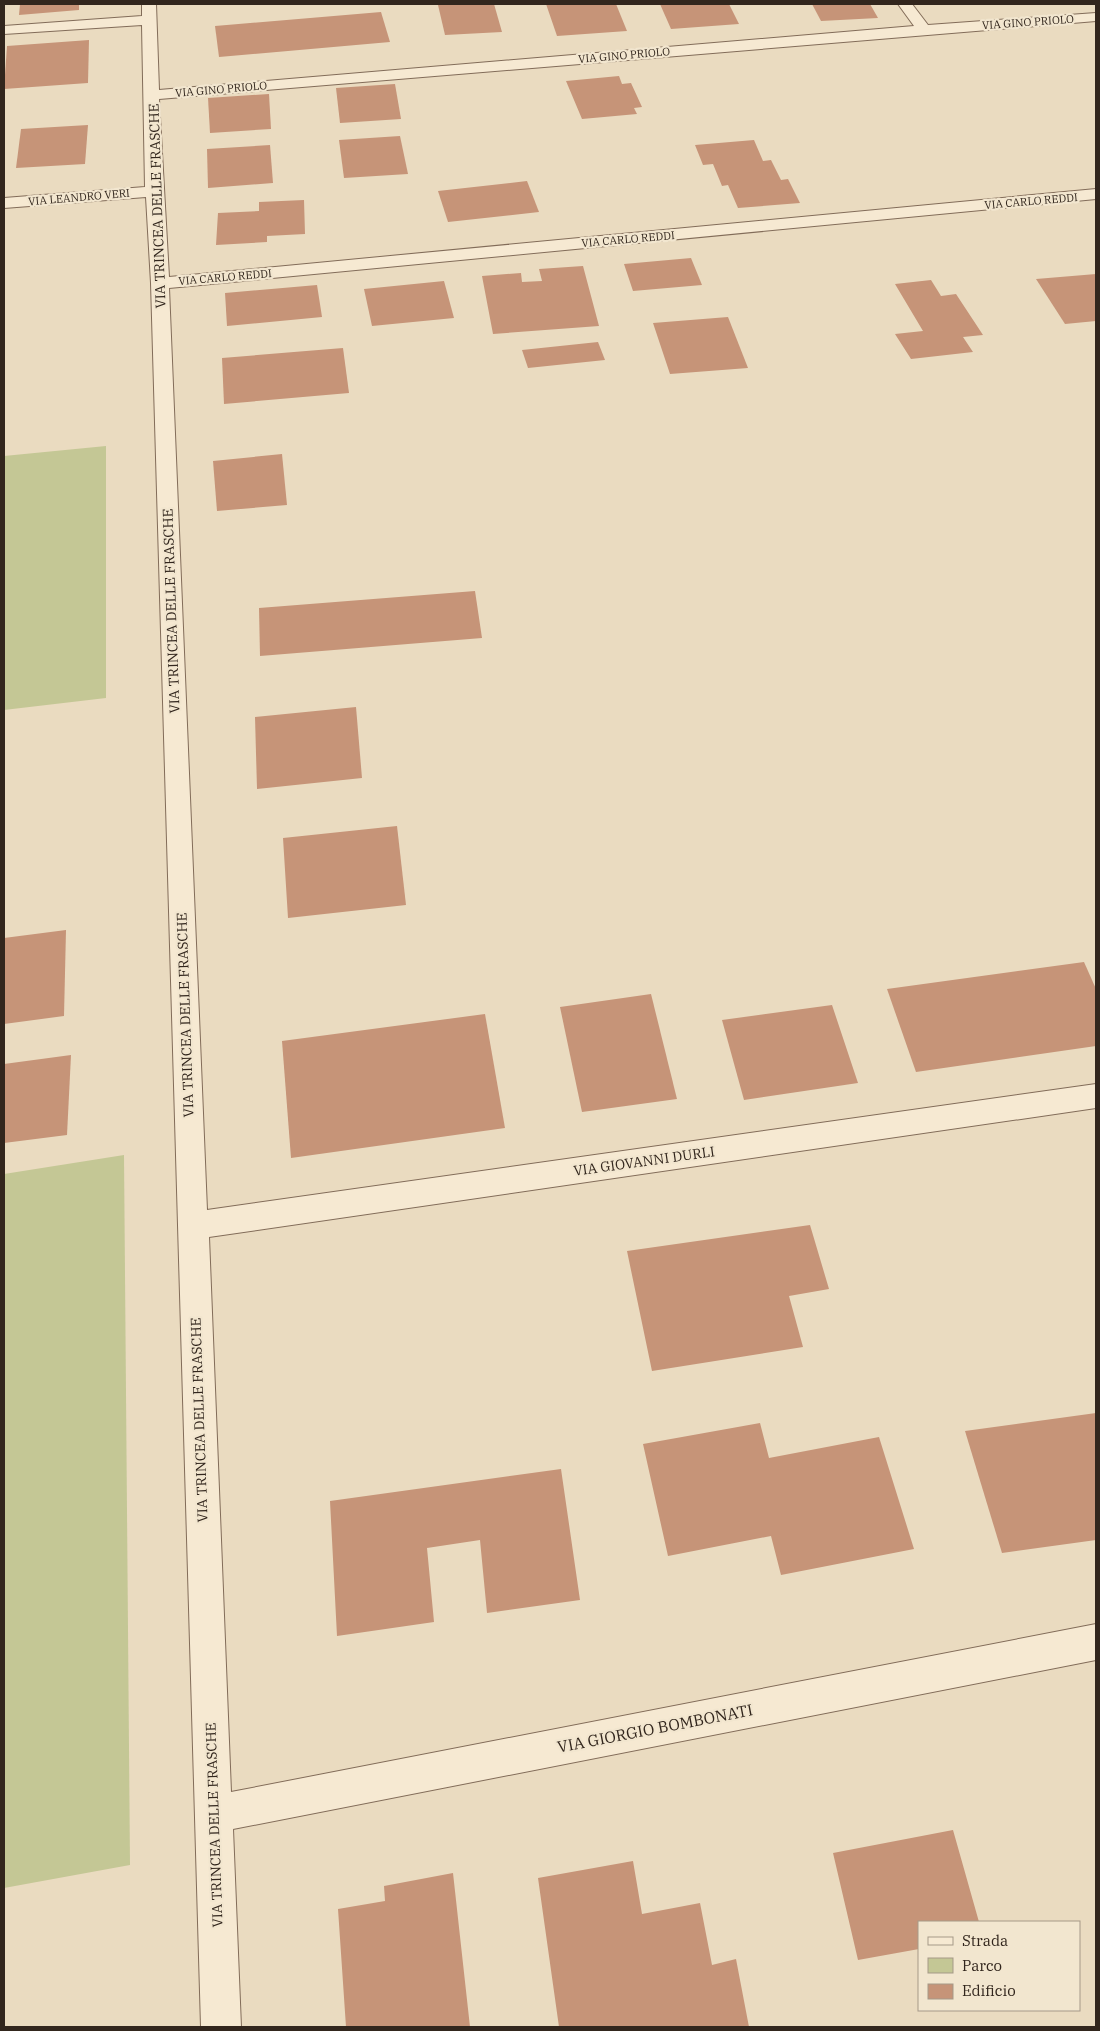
<svg xmlns="http://www.w3.org/2000/svg" width="1100" height="2031" font-family="'IBM Plex Serif',serif">
<rect width="100%" height="100%" fill="#eadbc0"/>
<g fill="#c4c795">
<path d="M106,446V698L4,710V456Z"/>
<path d="M124,1155L130,1865L4,1888V1174Z"/>
</g>
<g fill="#c69478">
<path d="M20,4H79V10L19,15Z"/>
<path d="M494,4L502,32L445,35L438,5Z"/>
<path d="M546,4H616L627,31L557,36Z"/>
<path d="M660,4H729L739,24L671,29Z"/>
<path d="M812,4H870L878,18L821,21Z"/>
<path d="M381,12L390,42L219,57L215,26Z"/>
<path d="M89,40L88,83L4,89L7,46Z"/>
<path d="M619,76L622,84L631,83L642,107L634,108L637,114L582,119L566,81Z"/>
<path d="M395,84L401,119L340,123L336,88Z"/>
<path d="M269,94L271,129L210,133L208,98Z"/>
<path d="M88,125L85,164L16,168L21,129Z"/>
<path d="M400,136L408,174L344,178L339,140Z"/>
<path d="M754,140L763,161L771,160L781,180L788,179L800,203L738,208L728,185L722,186L713,164L703,165L695,145Z"/>
<path d="M270,145L273,183L208,188L207,149Z"/>
<path d="M527,181L539,212L448,222L438,191Z"/>
<path d="M304,200L305,234L267,236V242L216,245L218,213L259,211V202Z"/>
<path d="M691,258L702,285L633,291L624,264Z"/>
<path d="M583,266L599,326L493,334L482,276L521,273L522,282L542,281L539,269Z"/>
<path d="M1096,274V321L1065,324L1036,279Z"/>
<path d="M931,280L941,296L956,294L983,335L963,337L973,352L911,359L895,334L923,331L895,284Z"/>
<path d="M444,281L454,318L372,326L364,289Z"/>
<path d="M317,285L322,317L227,326L225,293Z"/>
<path d="M728,317L748,368L670,374L653,323Z"/>
<path d="M598,342L605,360L528,368L522,350Z"/>
<path d="M343,348L349,393L224,404L222,358Z"/>
<path d="M282,454L287,505L217,511L213,461Z"/>
<path d="M475,591L482,638L260,656L259,608Z"/>
<path d="M356,707L362,778L257,789L255,717Z"/>
<path d="M397,826L406,905L288,918L283,838Z"/>
<path d="M66,930L64,1016L4,1024V938Z"/>
<path d="M1084,962L1096,989V1046L916,1072L887,989Z"/>
<path d="M651,994L677,1099L582,1112L560,1007Z"/>
<path d="M832,1005L858,1083L744,1100L722,1020Z"/>
<path d="M485,1014L505,1128L291,1158L282,1041Z"/>
<path d="M71,1055L67,1135L4,1143V1064Z"/>
<path d="M810,1225L829,1289L789,1296L803,1347L652,1371L627,1251Z"/>
<path d="M1096,1413V1540L1002,1553L965,1431Z"/>
<path d="M760,1423L769,1458L879,1437L914,1549L781,1575L771,1536L668,1556L643,1444Z"/>
<path d="M561,1469L580,1600L487,1613L480,1540L427,1548L434,1622L337,1636L330,1501Z"/>
<path d="M953,1830L979,1922H919V1949L858,1960L833,1853Z"/>
<path d="M633,1861L642,1914L700,1903L712,1965L736,1959L749,2027H559L538,1878Z"/>
<path d="M453,1873L470,2027H346L338,1909L385,1901L384,1886Z"/>
</g>
<g fill="none" stroke-linecap="round" stroke-linejoin="round">
<g stroke="#826c59" stroke-width="2">
<path id="minor" d="M142,4H156L159,90L914,26L898,4H912L928,25L1096,13V21L159,99L169,277L1096,189V199L169,288L207,1210L1096,1084V1108L209,1237L231,1792L1096,1624V1660L233,1829L241,2027H201L151,283L146,197L4,208V198L145,187L142,25L4,34V26L142,16Z"/>
</g>
<use href="#minor" fill="#f6e9d2" fill-rule="evenodd"/>
</g>
<g text-anchor="middle" dominant-baseline="central" stroke-width="4.5" stroke-linejoin="round" paint-order="stroke">
<g font-size="11" fill="#32261d" stroke="#f2e6cf">
<text transform="translate(1028 22) rotate(-4)">VIA GINO PRIOLO</text>
<text transform="translate(624 55) rotate(-5)">VIA GINO PRIOLO</text>
<text transform="translate(221 89) rotate(-5)">VIA GINO PRIOLO</text>
<text transform="translate(79 197) rotate(-5)">VIA LEANDRO VERI</text>
<text transform="translate(1031 201) rotate(-5)">VIA CARLO REDDI</text>
<text transform="translate(628 239) rotate(-5)">VIA CARLO REDDI</text>
<text transform="translate(225 277) rotate(-5)">VIA CARLO REDDI</text>
</g>
<g font-size="14" fill="#32261d" stroke="#f2e6cf">
<text transform="translate(157 206) rotate(-92)">VIA TRINCEA DELLE FRASCHE</text>
<text transform="translate(171 611) rotate(-92)">VIA TRINCEA DELLE FRASCHE</text>
<text transform="translate(185 1015) rotate(-92)">VIA TRINCEA DELLE FRASCHE</text>
<text transform="translate(644 1161) rotate(-8)">VIA GIOVANNI DURLI</text>
<text transform="translate(199 1420) rotate(-92)">VIA TRINCEA DELLE FRASCHE</text>
<text transform="translate(214 1825) rotate(-92)">VIA TRINCEA DELLE FRASCHE</text>
</g>
<g font-size="16" fill="#32261d" stroke="#f2e6cf">
<text transform="translate(655 1728) rotate(-11)">VIA GIORGIO BOMBONATI</text>
</g>
</g>
<rect width="1100" height="2031" fill="none" stroke="#32261d" stroke-width="10"/>
<rect x="918" y="1921" width="162" height="90" fill="#f2e6cf" stroke="#a59988"/>
<rect x="928" y="1937" width="25" height="8" fill="#f6e9d2" stroke="#a59988"/>
<text x="962" y="1946" font-size="15" fill="#32261d">Strada</text>
<rect x="928" y="1958" width="25" height="15" fill="#c4c795" stroke="#a59988"/>
<text x="962" y="1971" font-size="15" fill="#32261d">Parco</text>
<rect x="928" y="1984" width="25" height="15" fill="#c69478" stroke="#a59988"/>
<text x="962" y="1996" font-size="15" fill="#32261d">Edificio</text>
</svg>
